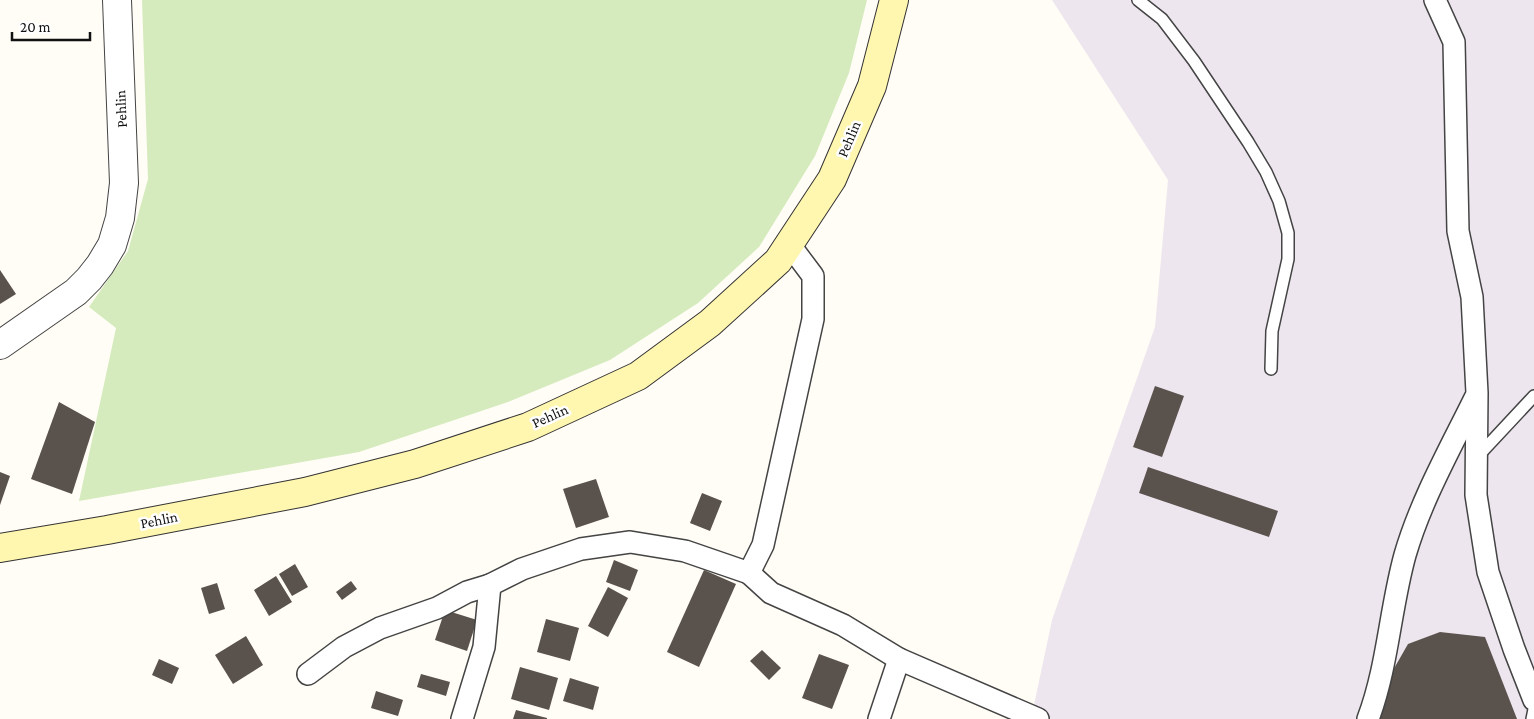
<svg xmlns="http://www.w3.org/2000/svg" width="1534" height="719" font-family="'Crimson Pro',serif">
<rect width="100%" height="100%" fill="#fffdf5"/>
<path fill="#eee6ef" d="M1052,0H1534V719H1031L1052,620L1155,327L1168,180Z"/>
<path fill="#d5ebbd" d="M142,0H867L849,73L815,156L759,247L698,303L610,360L508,402L359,452L79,501L116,328L89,307L128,251L148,179Z"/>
<g fill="#5a524d">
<path d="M0,270L16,294L0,304Z"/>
<path d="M1155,386L1184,396L1162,457L1133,447Z"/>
<path d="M59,402L95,422L72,494L31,479Z"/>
<path d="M1148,467L1278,511L1269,537L1139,493Z"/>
<path d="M0,472L10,476L0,505Z"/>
<path d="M596,479L609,517L576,528L563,489Z"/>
<path d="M702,493L722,501L710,531L690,523Z"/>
<path d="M614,560L638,570L630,591L606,582Z"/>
<path d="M295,564L308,587L292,596L279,574Z"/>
<path d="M704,570L736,584L699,667L667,652Z"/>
<path d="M276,576L292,602L269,616L254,590Z"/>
<path d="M351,581L357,589L342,600L336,592Z"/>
<path d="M217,583L225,609L209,614L201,588Z"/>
<path d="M608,587L628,598L608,637L588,626Z"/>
<path d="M445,610L477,620L467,651L435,640Z"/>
<path d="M546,619L579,628L570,661L537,652Z"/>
<path d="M1440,632L1485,637L1517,719H1373L1392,672L1408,644Z"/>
<path d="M246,636L263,665L233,684L215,655Z"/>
<path d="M762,650L781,668L769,680L750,661Z"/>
<path d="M819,654L849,665L832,709L802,698Z"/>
<path d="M159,659L179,668L172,684L152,675Z"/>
<path d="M520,667L558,678L549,710L511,699Z"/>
<path d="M421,674L450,682L446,696L417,687Z"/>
<path d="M570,678L599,687L593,710L563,701Z"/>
<path d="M376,691L403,700L398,716L371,708Z"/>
<path d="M516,710L547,718V719H513Z"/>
</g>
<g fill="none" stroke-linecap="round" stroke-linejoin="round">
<g stroke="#444" stroke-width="14">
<g id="service">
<path d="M1138,0L1162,19L1194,61L1248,142L1266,172L1279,201L1288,233V259L1272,331L1271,369"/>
<path d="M1478,456L1534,396"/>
<path d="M1532,719L1534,709"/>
</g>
</g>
<g stroke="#444" stroke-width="24">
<g id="minor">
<path d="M1435,0L1454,42L1458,231L1472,297L1477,393L1476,495L1488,572L1514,649L1534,700"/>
<path d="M789,244L813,276V319L763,545L749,573L771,593L843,625L899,659L1038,719"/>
<path d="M308,674L344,647L380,628L437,608L467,592L490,585"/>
<path d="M462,719L484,647L490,585L522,569L581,549L630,542L685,551L749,573"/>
<path d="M879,719L899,659"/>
<path d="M1368,719C1388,666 1390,609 1405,555C1421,500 1450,449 1475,398"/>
</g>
</g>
<g stroke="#444" stroke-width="30">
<path id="tertiary" d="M0,345L76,292L89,279L100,265L112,245L120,218L124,183L117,0"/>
</g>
<g stroke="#333" stroke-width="30">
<path id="secondary" d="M0,548L107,530L305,492L415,464L528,427L638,376L710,323L778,261L832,179L872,86L894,0"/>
</g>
<use href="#service" stroke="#fff" stroke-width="11"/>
<use href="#minor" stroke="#fff" stroke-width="21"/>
<use href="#tertiary" stroke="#fff" stroke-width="28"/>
<use href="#secondary" stroke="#fff6b0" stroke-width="28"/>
</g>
<g text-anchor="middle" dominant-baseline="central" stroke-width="5" stroke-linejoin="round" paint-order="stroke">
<g font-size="15" fill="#111" stroke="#fff">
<text transform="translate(121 109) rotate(-93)">Pehlin</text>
<text transform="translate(849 139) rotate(-67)">Pehlin</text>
<text transform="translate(550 416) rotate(-24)">Pehlin</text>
<text transform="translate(159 520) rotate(-11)">Pehlin</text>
</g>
</g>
<path d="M12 32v8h78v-8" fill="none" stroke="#111111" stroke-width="2.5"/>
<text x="20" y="32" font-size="15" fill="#111111" stroke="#ffffff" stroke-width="4" paint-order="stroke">20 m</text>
</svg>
